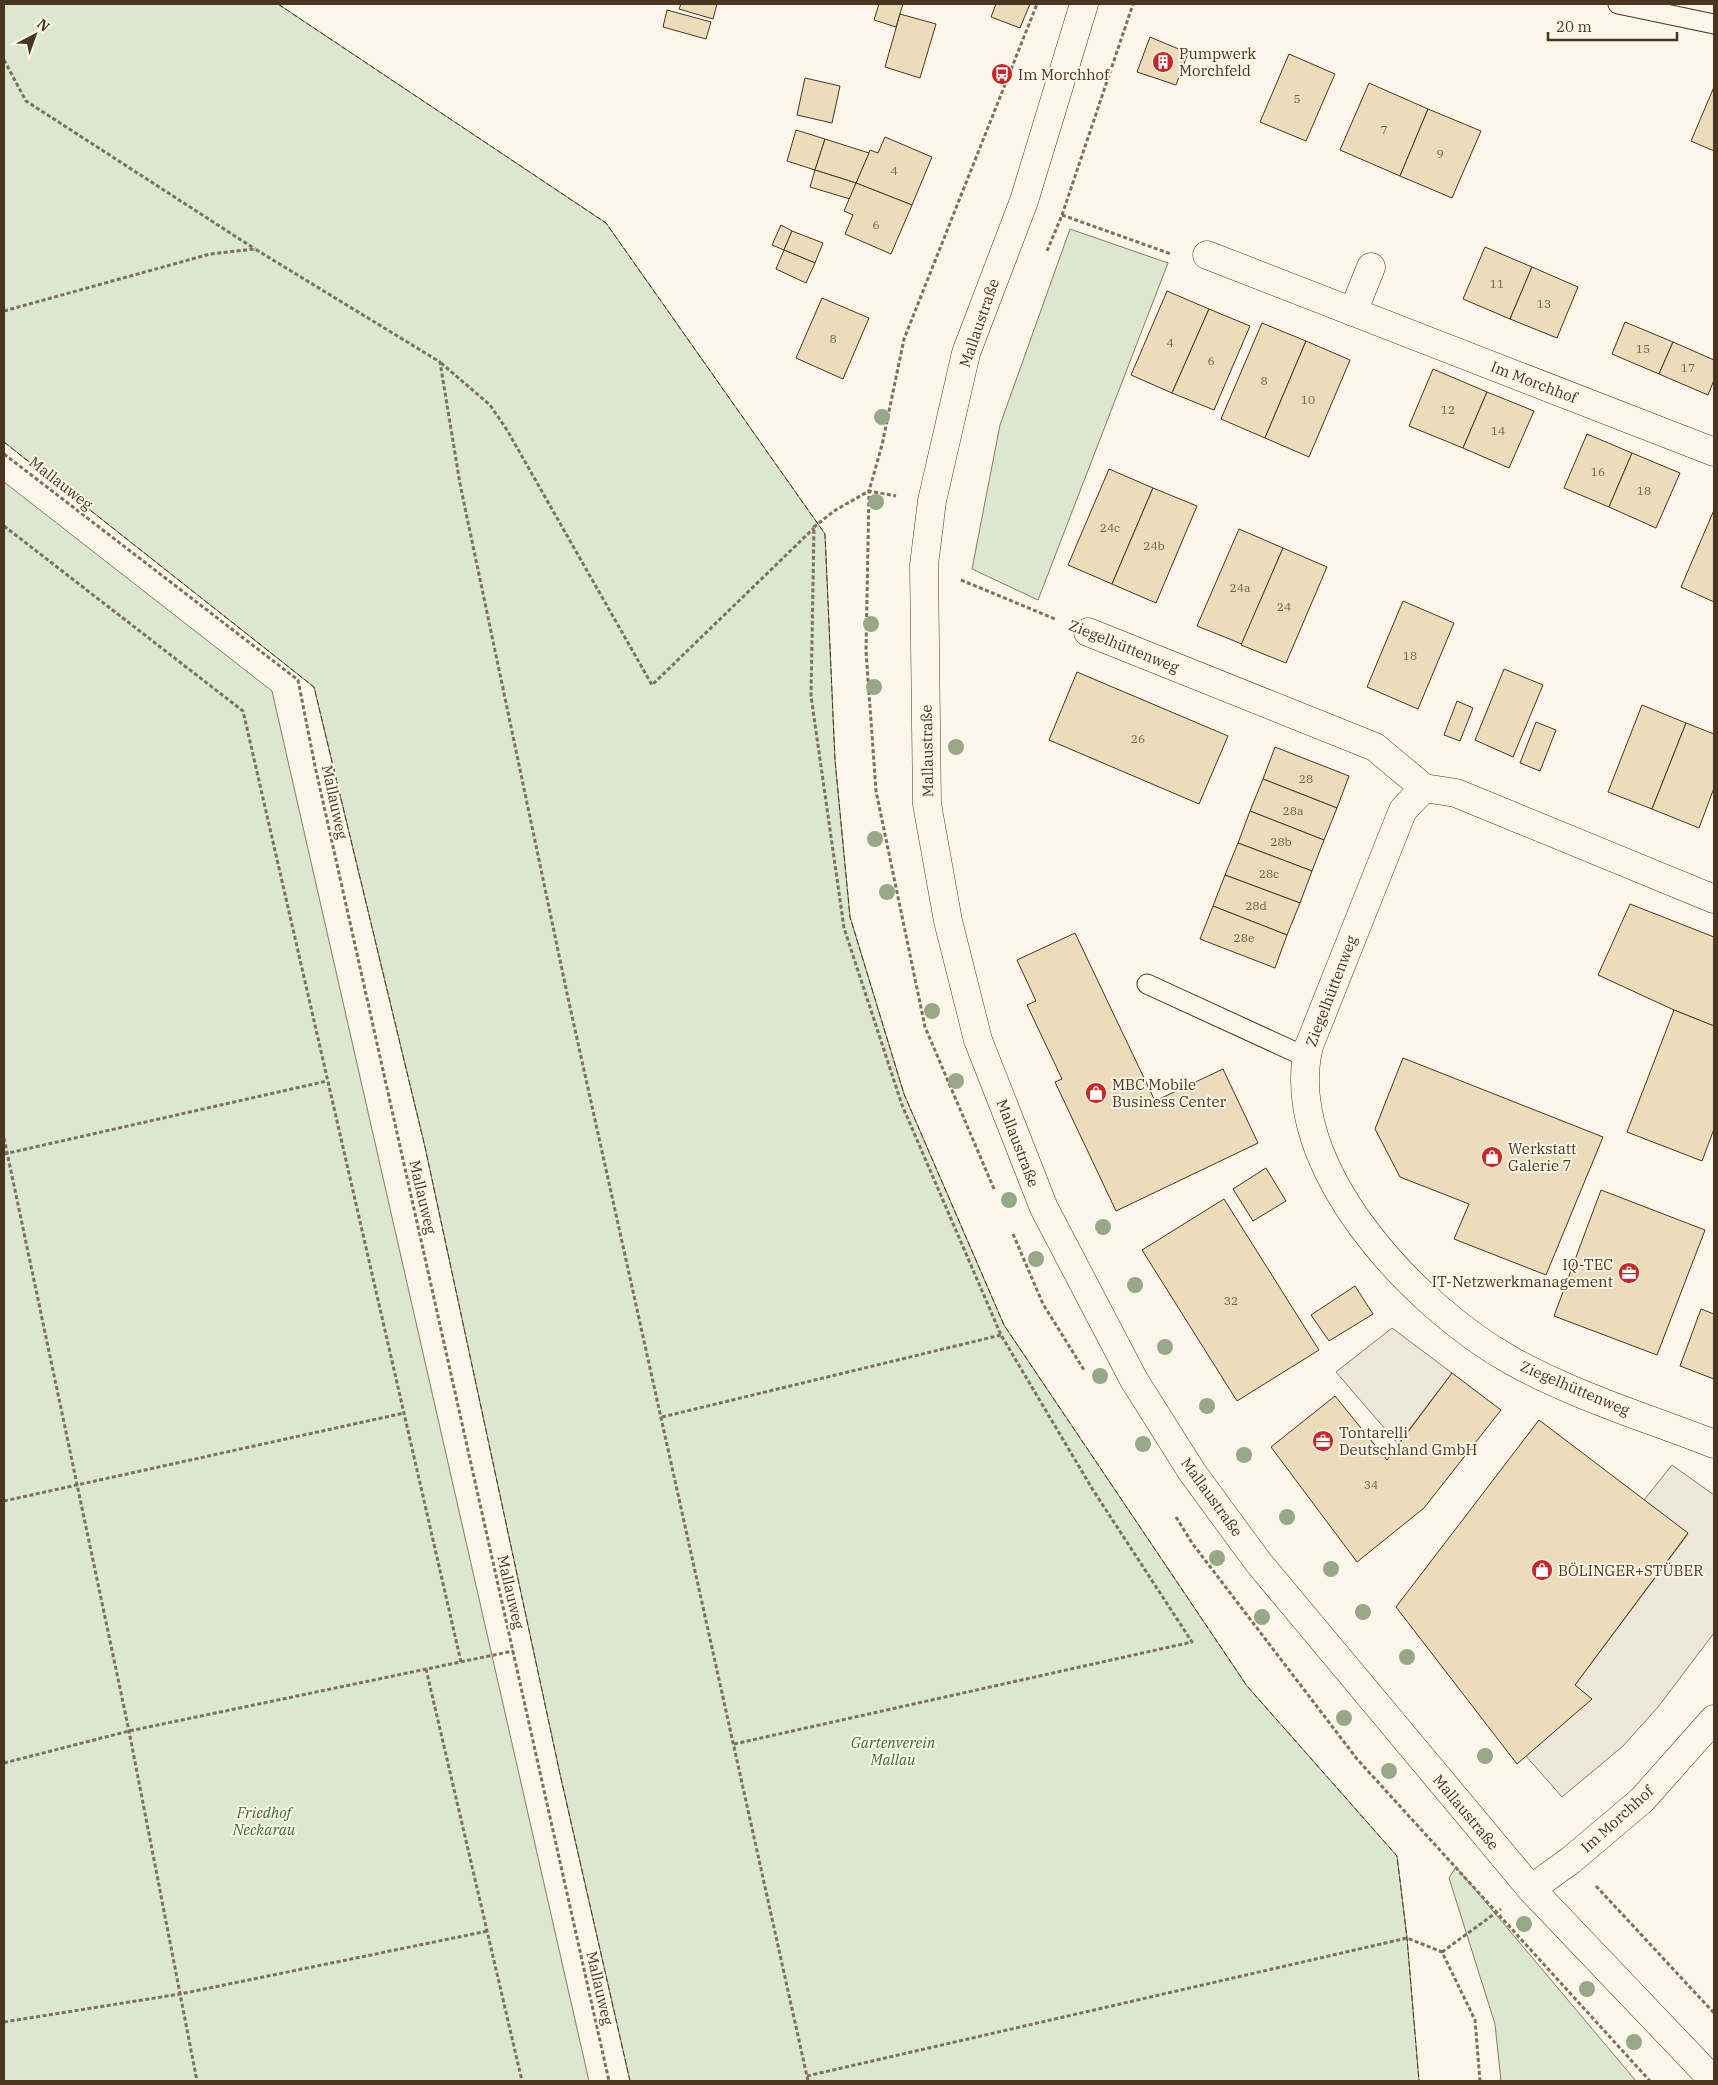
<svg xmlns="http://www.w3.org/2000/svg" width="1718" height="2085" font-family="'IBM Plex Serif',serif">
<rect width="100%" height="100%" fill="#fbf6e9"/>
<g fill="#dce7d0" stroke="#887966">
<path d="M4,4H278L606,223L825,534L835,760L850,917L904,1094L1004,1325L1247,1686L1397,1856L1407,1938L1419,2081H630L560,1774L425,1147L314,687L4,442Z"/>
<path d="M1070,229L1168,263L1038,600L972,569L1000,425Z"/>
<path d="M4,482L272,691L589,2081H4Z"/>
<path d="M1456,1867L1636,2081H1501L1495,2024L1449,1878Z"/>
</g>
<g fill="#ede7d9" stroke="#887966">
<path d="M1392,1328L1452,1373L1398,1444L1336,1372Z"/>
<path d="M1672,1465L1714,1495V1633L1658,1707L1623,1746L1562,1797L1526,1756L1591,1699L1575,1685L1688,1534L1644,1500Z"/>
</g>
<g fill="#ecdcbc" stroke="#4a3520">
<path d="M681,4H717L713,19L679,9Z"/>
<path d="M879,4H903L896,27L874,20Z"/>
<path d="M996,4H1030L1020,28L991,17Z"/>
<path d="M667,10L711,22L706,39L663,27Z"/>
<path d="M900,14L936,24L920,78L885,67Z"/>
<path d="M1150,37L1188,53L1176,85L1137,72Z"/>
<path d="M1289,54L1335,74L1306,141L1260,122Z"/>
<path d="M805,78L840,86L832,123L797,115Z"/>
<path d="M1369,83L1428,109L1400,176L1340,150Z"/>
<path d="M1714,87V151L1691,141Z"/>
<path d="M1428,109L1481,131L1452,198L1400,176Z"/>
<path d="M796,130L825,139L815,170L787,161Z"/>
<path d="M885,137L932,157L912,205L856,183L870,150L878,153Z"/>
<path d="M825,139L869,153L856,183L815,170Z"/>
<path d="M815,170L856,183L850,199L810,187Z"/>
<path d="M856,183L912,205L891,254L845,234L853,215L844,211Z"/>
<path d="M781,225L792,231L784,250L772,245Z"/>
<path d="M792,231L823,243L815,263L784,250Z"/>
<path d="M1485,247L1532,267L1510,319L1463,299Z"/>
<path d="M784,250L815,263L806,283L776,269Z"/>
<path d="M1532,267L1578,287L1557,338L1510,319Z"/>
<path d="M1167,291L1209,309L1172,393L1131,375Z"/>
<path d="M822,298L869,318L843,379L796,358Z"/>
<path d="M1209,309L1250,326L1214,410L1172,393Z"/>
<path d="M1625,322L1673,342L1659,374L1612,354Z"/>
<path d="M1262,323L1306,341L1265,438L1221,419Z"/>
<path d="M1306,341L1350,360L1309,457L1265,438Z"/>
<path d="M1673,342L1714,360V380L1708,395L1659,374Z"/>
<path d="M1433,369L1487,392L1463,448L1409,426Z"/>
<path d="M1487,392L1534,411L1509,468L1463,448Z"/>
<path d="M1587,434L1632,453L1609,507L1564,488Z"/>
<path d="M1632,453L1680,473L1656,528L1609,507Z"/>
<path d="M1109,469L1153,488L1112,584L1068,565Z"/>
<path d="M1153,488L1197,506L1156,603L1112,584Z"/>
<path d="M1714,510V602L1681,587Z"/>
<path d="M1239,529L1283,548L1242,644L1197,626Z"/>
<path d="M1283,548L1327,567L1286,663L1241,645Z"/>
<path d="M1403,601L1454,623L1418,709L1367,687Z"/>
<path d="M1504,669L1543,685L1513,757L1475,740Z"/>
<path d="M1077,672L1228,736L1199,804L1049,740Z"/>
<path d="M1457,701L1473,708L1460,741L1444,735Z"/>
<path d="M1642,705L1686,723L1652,809L1608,792Z"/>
<path d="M1536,722L1556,730L1540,771L1520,763Z"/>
<path d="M1686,723L1714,734V788L1699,828L1652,809Z"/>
<path d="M1275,747L1349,776L1337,808L1263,779Z"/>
<path d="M1263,779L1337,808L1324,840L1250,811Z"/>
<path d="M1250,811L1324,840L1312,871L1238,843Z"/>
<path d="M1238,843L1312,871L1300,903L1225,875Z"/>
<path d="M1225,875L1300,903L1287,935L1213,906Z"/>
<path d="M1630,904L1714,937V1026L1674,1010L1598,975Z"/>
<path d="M1213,906L1287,935L1275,968L1200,939Z"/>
<path d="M1075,933L1155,1101L1223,1069L1258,1143L1116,1211L1055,1082L1062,1079L1027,1005L1036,1001L1017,960Z"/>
<path d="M1674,1010L1714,1026V1129L1702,1161L1627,1132Z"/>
<path d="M1403,1058L1603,1137L1546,1275L1454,1239L1469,1204L1400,1177L1375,1129Z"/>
<path d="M1266,1168L1286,1201L1253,1221L1233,1189Z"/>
<path d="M1601,1190L1705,1230L1657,1355L1554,1316Z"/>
<path d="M1224,1199L1319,1350L1237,1401L1142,1250Z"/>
<path d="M1355,1286L1373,1314L1329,1341L1311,1315Z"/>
<path d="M1701,1309L1714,1314V1379L1680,1366Z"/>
<path d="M1452,1373L1501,1410L1424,1508L1357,1562L1271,1447L1335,1396L1387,1460Z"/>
<path d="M1539,1420L1688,1533L1575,1685L1592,1699L1517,1764L1396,1607Z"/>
</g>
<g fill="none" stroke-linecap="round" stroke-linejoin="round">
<g stroke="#4a3520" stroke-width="21">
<g id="lane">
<path d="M1618,4L1714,24"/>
<path d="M1147,984L1306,1057"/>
</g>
</g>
<g stroke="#4a3520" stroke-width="29">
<g id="street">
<path d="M1207,255L1714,452"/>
<path d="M1353,312L1371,267"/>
<path d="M1088,632L1375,747L1424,788L1456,793L1714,899"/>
<path d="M1424,788L1403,810L1309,1046C1280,1166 1415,1307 1512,1361C1575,1396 1647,1418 1714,1444"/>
<path d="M1531,1889L1571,1860L1642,1800L1714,1719"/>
</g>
</g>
<g stroke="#4a3520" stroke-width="29">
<path id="secondary" d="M1084,4L1024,201L966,353L932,501L924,565L927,804L948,921L978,1040L1044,1208L1134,1380L1192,1472L1258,1562L1531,1889L1714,2081"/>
</g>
<g stroke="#7f6f5c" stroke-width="3" stroke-dasharray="4 2.5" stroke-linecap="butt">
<path d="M4,60L26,101L255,249"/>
<path d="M1062,215L1171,254"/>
<path d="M1047,251L1062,215L1133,4"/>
<path d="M4,311L210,254L255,249L440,362L460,484L568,998L808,2081"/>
<path d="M441,363L490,405L507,430L652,685L814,528"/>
<path d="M4,454L298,680L315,766L609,2081"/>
<path d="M4,526L243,711L461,1662"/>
<path d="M961,580L1055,619"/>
<path d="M4,1138L129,1731L197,2081"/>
<path d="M4,1154L327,1081"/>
<path d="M994,1189L925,1027L876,791L866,651L869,491L882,445L904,339L1037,4"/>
<path d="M1013,1234L1043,1304L1084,1370"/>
<path d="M662,1417L1001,1335"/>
<path d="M4,1501L404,1413"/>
<path d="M1176,1517L1192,1543L1357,1759L1650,2081"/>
<path d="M426,1669L522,2081"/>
<path d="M734,1744L1192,1642L1093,1490L1001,1335L902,1105L844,928L811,696L814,527L834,511L869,491L896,496"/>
<path d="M4,1763L129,1731L513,1651"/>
<path d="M1596,1886L1714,2013"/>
<path d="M1442,1952L1501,1909"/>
<path d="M4,2022L180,1994L488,1931"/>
<path d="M807,2076L1407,1938L1442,1952L1475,2020L1480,2081"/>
</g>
<use href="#lane" stroke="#fbf6e9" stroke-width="19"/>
<use href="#street" stroke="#fbf6e9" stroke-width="28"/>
<use href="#secondary" stroke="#fbf6e9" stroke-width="28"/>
<g stroke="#4a3520" stroke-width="1" stroke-dasharray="6 2.5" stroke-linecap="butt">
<path d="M278,4L606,223L825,534L835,760L850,917L904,1094L1004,1325L1247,1686L1397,1856L1407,1938L1419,2081"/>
<path d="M4,442L314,687L425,1147L560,1774L630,2081"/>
</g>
</g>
<g fill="#96a887">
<circle cx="882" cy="417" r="8"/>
<circle cx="876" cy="502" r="8"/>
<circle cx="871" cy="624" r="8"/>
<circle cx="874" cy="687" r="8"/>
<circle cx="956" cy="747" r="8"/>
<circle cx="875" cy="839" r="8"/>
<circle cx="887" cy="892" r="8"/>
<circle cx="932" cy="1011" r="8"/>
<circle cx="956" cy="1081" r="8"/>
<circle cx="1009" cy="1200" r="8"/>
<circle cx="1103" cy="1227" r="8"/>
<circle cx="1036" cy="1259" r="8"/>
<circle cx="1135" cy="1285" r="8"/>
<circle cx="1165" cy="1347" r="8"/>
<circle cx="1100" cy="1376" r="8"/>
<circle cx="1207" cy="1406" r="8"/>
<circle cx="1143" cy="1444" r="8"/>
<circle cx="1244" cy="1455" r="8"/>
<circle cx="1287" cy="1517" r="8"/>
<circle cx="1217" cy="1558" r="8"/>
<circle cx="1331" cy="1569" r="8"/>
<circle cx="1363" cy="1612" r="8"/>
<circle cx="1262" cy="1617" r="8"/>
<circle cx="1407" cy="1657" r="8"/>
<circle cx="1344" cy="1718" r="8"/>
<circle cx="1485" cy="1756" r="8"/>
<circle cx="1389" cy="1771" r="8"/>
<circle cx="1524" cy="1924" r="8"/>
<circle cx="1587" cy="1989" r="8"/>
<circle cx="1634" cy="2042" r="8"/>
</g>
<defs>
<g id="building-disc" transform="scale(1.125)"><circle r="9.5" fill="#c62828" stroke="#fbf6e9"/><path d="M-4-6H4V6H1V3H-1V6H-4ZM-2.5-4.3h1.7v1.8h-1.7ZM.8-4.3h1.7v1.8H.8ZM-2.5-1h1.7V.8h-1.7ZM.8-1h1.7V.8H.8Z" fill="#fff"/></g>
<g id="bus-disc" transform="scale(1.125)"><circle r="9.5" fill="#c62828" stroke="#fbf6e9"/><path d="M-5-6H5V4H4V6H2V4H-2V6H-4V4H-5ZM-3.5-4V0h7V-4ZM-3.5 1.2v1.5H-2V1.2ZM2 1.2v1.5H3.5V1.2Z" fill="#fff"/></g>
<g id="shop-disc" transform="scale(1.125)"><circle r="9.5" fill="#c62828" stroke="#fbf6e9"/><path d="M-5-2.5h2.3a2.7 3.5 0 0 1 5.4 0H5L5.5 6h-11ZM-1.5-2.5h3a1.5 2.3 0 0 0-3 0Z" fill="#fff"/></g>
<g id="office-disc" transform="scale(1.125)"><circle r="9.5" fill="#c62828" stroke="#fbf6e9"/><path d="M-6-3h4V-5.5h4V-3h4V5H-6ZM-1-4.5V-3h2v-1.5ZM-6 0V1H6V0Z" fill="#fff"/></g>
</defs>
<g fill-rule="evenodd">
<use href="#building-disc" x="1163" y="62"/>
<use href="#bus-disc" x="1002" y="74"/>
<use href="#shop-disc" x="1096" y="1093"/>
<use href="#shop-disc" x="1492" y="1157"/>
<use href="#office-disc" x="1629" y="1273"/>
<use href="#office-disc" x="1323" y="1441"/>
<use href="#shop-disc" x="1542" y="1570"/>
</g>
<g text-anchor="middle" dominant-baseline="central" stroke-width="4" stroke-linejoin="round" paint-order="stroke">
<g font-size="12" fill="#725f47">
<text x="1297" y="98">5</text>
<text x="1384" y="129">7</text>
<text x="1440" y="153">9</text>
<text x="894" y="170">4</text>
<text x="876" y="224">6</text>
<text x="1497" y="283">11</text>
<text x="1544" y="303">13</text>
<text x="833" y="338">8</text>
<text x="1170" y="342">4</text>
<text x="1643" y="348">15</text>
<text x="1211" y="360">6</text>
<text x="1688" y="367">17</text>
<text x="1264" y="380">8</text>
<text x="1308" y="399">10</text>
<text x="1448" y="409">12</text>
<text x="1498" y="430">14</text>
<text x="1598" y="471">16</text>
<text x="1644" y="490">18</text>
<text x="1110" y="527">24c</text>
<text x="1154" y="545">24b</text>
<text x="1240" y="587">24a</text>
<text x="1284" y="606">24</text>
<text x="1410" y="655">18</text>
<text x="1138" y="738">26</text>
<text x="1306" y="778">28</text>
<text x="1293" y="810">28a</text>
<text x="1281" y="841">28b</text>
<text x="1269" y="873">28c</text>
<text x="1256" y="905">28d</text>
<text x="1244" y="937">28e</text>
<text x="1231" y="1300">32</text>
<text x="1371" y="1484">34</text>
</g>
<g font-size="15" fill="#4a3520" stroke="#fbf6e9" text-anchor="start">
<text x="1179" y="53">Pumpwerk<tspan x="1179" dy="17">Morchfeld</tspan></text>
<text x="1018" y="74">Im Morchhof</text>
<text x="1112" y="1084">MBC Mobile<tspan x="1112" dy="17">Business Center</tspan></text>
<text x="1508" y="1148">Werkstatt<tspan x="1508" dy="17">Galerie 7</tspan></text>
<text x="1613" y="1264" text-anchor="end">IQ-TEC<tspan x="1613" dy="17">IT-Netzwerkmanagement</tspan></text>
<text x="1339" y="1432">Tontarelli<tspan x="1339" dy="17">Deutschland GmbH</tspan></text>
<text x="1558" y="1570">BÖLINGER+STÜBER</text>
</g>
<g font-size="15" fill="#4a3520" stroke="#fbf6e9">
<text transform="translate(979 323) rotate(-71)">Mallaustraße</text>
<text transform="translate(1534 382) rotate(21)">Im Morchhof</text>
<text transform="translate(61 483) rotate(38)">Mallauweg</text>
<text transform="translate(1124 646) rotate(22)">Ziegelhüttenweg</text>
<text transform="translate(927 751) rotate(-91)">Mallaustraße</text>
<text transform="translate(335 802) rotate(78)">Mallauweg</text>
<text transform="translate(1331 991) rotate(-69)">Ziegelhüttenweg</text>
<text transform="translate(1018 1143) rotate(69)">Mallaustraße</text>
<text transform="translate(423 1197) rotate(77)">Mallauweg</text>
<text transform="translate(1575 1388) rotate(23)">Ziegelhüttenweg</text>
<text transform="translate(1212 1497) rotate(54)">Mallaustraße</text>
<text transform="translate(511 1592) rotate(77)">Mallauweg</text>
<text transform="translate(1466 1812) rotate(50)">Mallaustraße</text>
<text transform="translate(1617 1819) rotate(-42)">Im Morchhof</text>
<text transform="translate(600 1988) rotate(77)">Mallauweg</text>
</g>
<g font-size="15" font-style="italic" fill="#436837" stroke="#fbf6e9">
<text x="893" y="1742">Gartenverein<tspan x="893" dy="17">Mallau</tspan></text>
<text x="264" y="1812">Friedhof<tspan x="264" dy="17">Neckarau</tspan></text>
</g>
</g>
<rect width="1718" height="2085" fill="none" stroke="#4a3520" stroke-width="10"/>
<g transform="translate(35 35) rotate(41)" stroke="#fbf6e9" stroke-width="4" paint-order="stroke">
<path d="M0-4L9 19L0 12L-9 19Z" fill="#4a3520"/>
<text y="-8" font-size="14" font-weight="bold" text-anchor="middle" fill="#4a3520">N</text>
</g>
<path d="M1548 32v8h129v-8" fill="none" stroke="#4a3520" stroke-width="2.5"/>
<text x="1556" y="32" font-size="15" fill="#4a3520" stroke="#fbf6e9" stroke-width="4" paint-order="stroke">20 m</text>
</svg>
